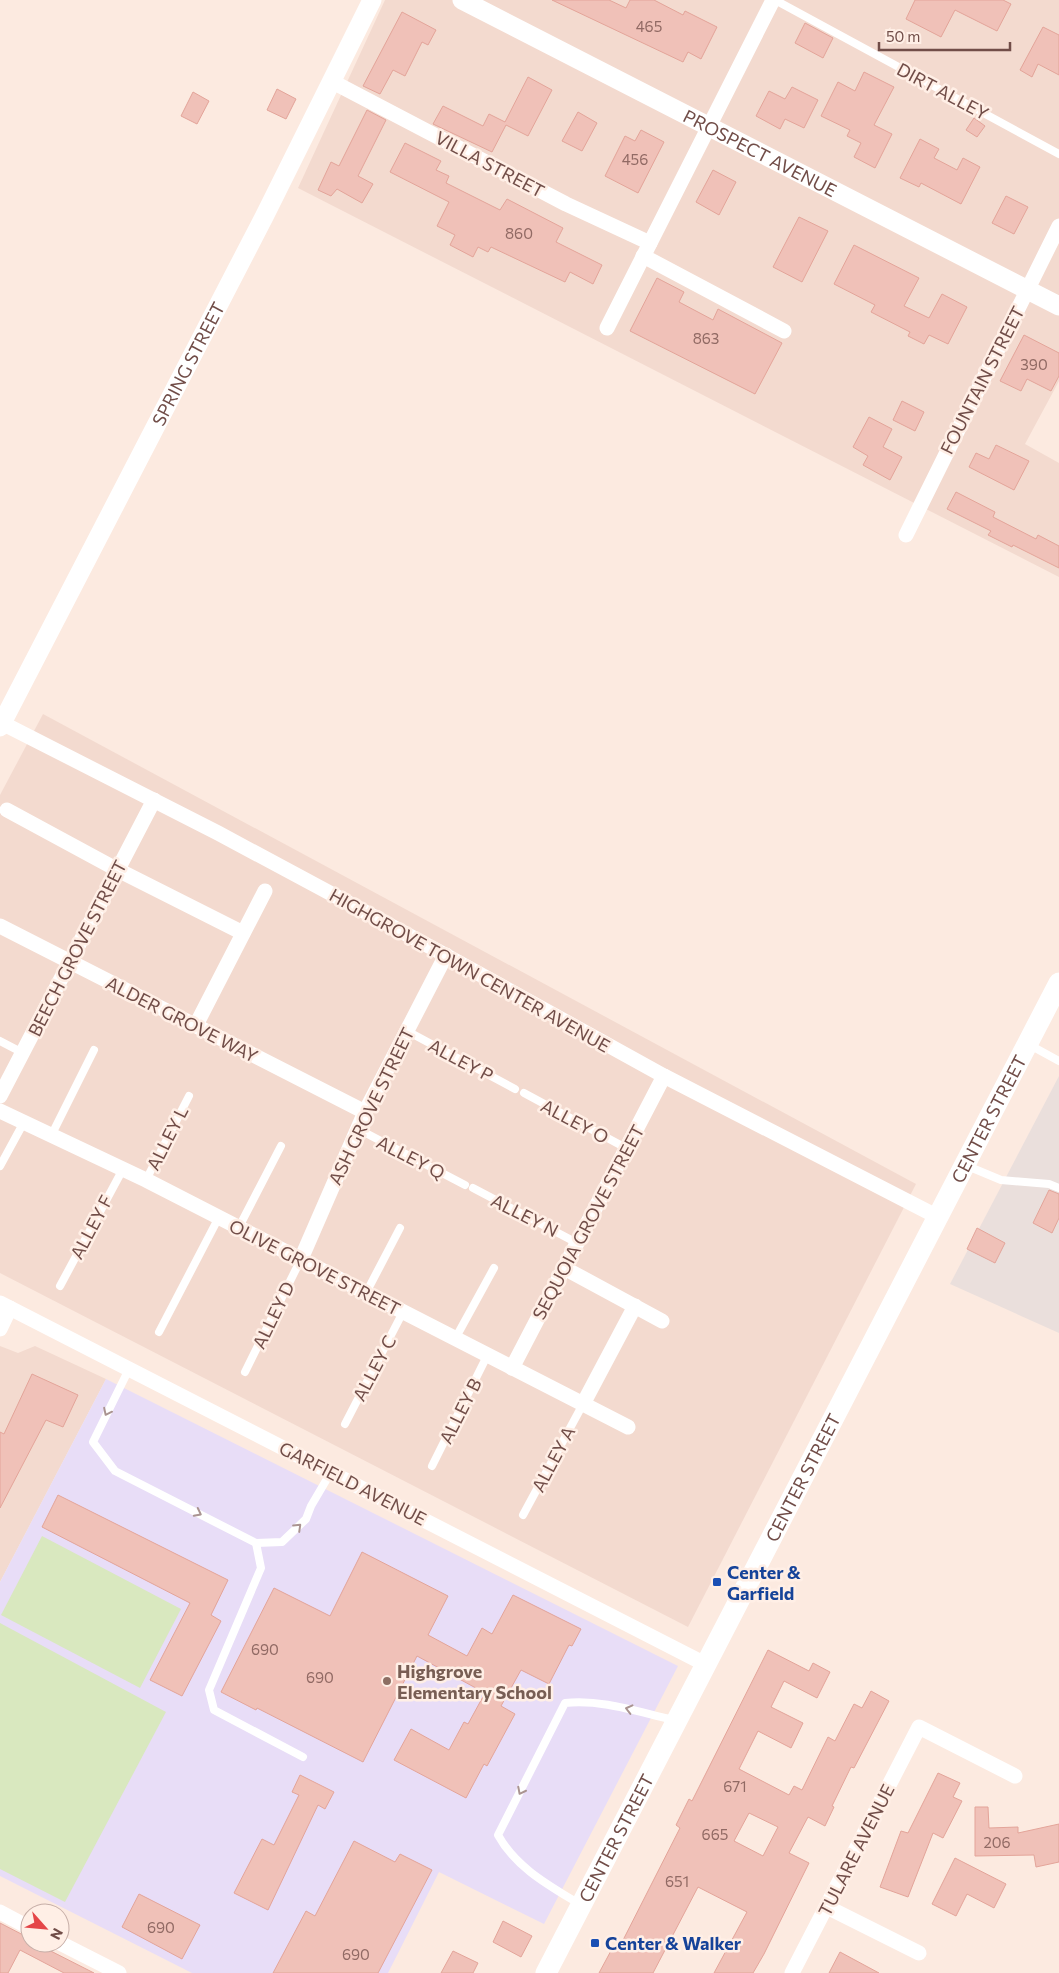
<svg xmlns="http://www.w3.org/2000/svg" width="1059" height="1973" font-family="Commissioner,sans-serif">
<rect width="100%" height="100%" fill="#fceae0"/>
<g fill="#f3dacf">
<path d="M385,0H1059V381L1025,444L1059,463V577L298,188Z"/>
<path d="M43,714L916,1184L688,1627L0,1273V795Z"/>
<path d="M0,1346L18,1353L35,1346L106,1379L0,1582Z"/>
</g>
<path fill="#eadfdc" d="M1059,1076V1333L950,1284Z"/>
<path fill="#e8ddf7" d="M106,1379L678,1666L544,1924L439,1872L388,1973H192L0,1876V1582Z"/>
<g fill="#d9e8bf">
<path d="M42,1536L181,1609L140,1688L1,1615Z"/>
<path d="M0,1623L166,1712L65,1902L0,1869Z"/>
</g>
<g fill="#f0c1b8" stroke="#e3a499" fill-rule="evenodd">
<path d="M552,0H609L626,8L630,0H654L683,15L685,11L717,27L701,59L688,52L683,62Z"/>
<path d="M915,0H1003L1011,4L997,31L955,10L941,37L906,19Z"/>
<path d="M402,12L436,30L428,45L422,42L405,76L393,70L380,94L363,86Z"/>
<path d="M805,23L833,38L823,58L795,43Z"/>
<path d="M1043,27L1059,35V75L1038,64L1032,77L1020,70Z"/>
<path d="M864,72L894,87L874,125L892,134L875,168L854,157L861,143L847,136L850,130L821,116L838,82L855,91Z"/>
<path d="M528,77L552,90L528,136L506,125L492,152L433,124L443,106L483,126L489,114L505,122Z"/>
<path d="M792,87L818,100L804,128L785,119L780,129L756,116L769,91L785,99Z"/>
<path d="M277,89L296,99L286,119L267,110Z"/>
<path d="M193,92L209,101L197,124L181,116Z"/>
<path d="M367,110L386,120L358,176L373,184L362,203L337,189L331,196L318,190L331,162L339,166Z"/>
<path d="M578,112L597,123L582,151L562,141Z"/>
<path d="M974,118L985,126L977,137L966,130Z"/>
<path d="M641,130L664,142L638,193L605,176L625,136L635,141Z"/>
<path d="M920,139L939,149L934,158L957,170L963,158L980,167L961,204L921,183L919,187L900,178Z"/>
<path d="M405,143L441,161L436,170L449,176L446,183L500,210L507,199L563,228L556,242L602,265L593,284L570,272L565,282L491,247L488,252L478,247L473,257L450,245L455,235L437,226L449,202L390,172Z"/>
<path d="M713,170L736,182L719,215L696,202Z"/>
<path d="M1006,196L1028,207L1014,234L992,223Z"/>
<path d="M799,217L828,231L802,282L773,267Z"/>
<path d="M854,245L919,278L904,306L929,318L942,294L967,307L948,344L929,335L924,344L908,336L910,332L871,312L875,305L834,284Z"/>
<path d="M657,278L684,292L679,302L713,320L718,309L782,343L755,394L630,331Z"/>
<path d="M1024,335L1059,353V376L1051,391L1027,379L1021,391L1000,381Z"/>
<path d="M902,401L924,412L915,431L893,420Z"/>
<path d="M869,417L892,429L883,447L902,457L890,480L863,465L868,456L853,447Z"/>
<path d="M996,445L1029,461L1014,490L969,467L976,453L989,459Z"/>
<path d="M956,492L995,512L993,517L1036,539L1038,535L1059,546V568L1013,545L1012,547L988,535L991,531L947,509Z"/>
<path d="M1049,1190L1059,1194V1218L1052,1233L1033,1223Z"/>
<path d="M977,1228L1005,1243L995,1263L967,1249Z"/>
<path d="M32,1374L78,1395L63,1427L46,1420L0,1508V1432L4,1434Z"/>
<path d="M58,1495L228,1580L211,1615L221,1621L182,1696L150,1680L190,1603L42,1527Z"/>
<path d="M362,1552L448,1596L428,1635L467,1656L482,1628L492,1634L513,1595L581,1629L572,1646L569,1645L549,1684L521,1670L501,1706L515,1714L487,1766L484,1764L466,1798L394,1760L411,1729L449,1750L464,1722L468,1724L485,1693L417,1656L363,1762L257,1708L256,1710L221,1692L274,1588L330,1616Z"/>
<path d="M768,1650L809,1671L813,1663L830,1672L817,1698L784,1681L771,1707L803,1723L791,1748L758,1731L739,1769L789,1795L794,1786L802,1790L828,1737L835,1741L854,1704L862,1708L871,1691L889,1701L854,1768L851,1767L832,1806L834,1807L825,1826L808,1817L789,1853L809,1863L764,1954L753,1973H714L747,1912L698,1887L653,1973H599L613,1947L618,1950L680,1828L676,1825L689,1799L692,1801ZM749,1813L778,1827L763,1856L734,1841Z"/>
<path d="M938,1773L960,1783L953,1797L962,1801L943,1838L933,1833L908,1897L880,1887L901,1831L908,1833Z"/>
<path d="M300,1775L334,1792L325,1809L318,1805L268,1910L234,1893L262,1839L274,1845L299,1795L292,1792Z"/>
<path d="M975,1807H988L989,1828L1018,1827V1833L1059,1824V1862L1036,1867L1034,1855L975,1856Z"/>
<path d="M354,1841L395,1862L400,1854L432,1870L378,1973H273L306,1911L315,1916Z"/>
<path d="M955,1858L1006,1884L994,1908L967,1894L956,1916L932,1904Z"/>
<path d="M139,1894L200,1925L182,1959L122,1927Z"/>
<path d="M503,1921L532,1936L521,1957L493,1942Z"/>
<path d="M0,1923L27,1937L30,1943H35L94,1973H64L20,1950L8,1973H0Z"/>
<path d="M453,1951L478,1963L473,1973H441Z"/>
<path d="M840,1952L879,1973H829Z"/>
</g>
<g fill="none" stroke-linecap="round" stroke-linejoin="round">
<g stroke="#fff" stroke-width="8">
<path d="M775,0L1059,154"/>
<path d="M407,1031L515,1089"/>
<path d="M0,1041L23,1053"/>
<path d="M1028,1044L1059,1061"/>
<path d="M524,1093L626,1148"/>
<path d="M358,1129L465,1185"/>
<path d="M52,1134L94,1050"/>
<path d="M965,1165L1001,1180L1049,1184L1059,1188"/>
<path d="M0,1166L24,1122"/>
<path d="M146,1180L189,1096"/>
<path d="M473,1188L577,1243"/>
<path d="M239,1227L281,1146"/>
<path d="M60,1286L123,1169"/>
<path d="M366,1293L400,1228"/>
<path d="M159,1332L219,1217"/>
<path d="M455,1339L494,1268"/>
<path d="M129,1369L93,1442L115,1471L256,1543L282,1542L306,1519L311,1506L331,1472"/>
<path d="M245,1372L301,1259"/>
<path d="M345,1424L403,1312"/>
<path d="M432,1466L487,1356"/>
<path d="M523,1515L583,1404"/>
<path d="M256,1543L261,1568L209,1690L214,1710L303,1757"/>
<path d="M581,1905C550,1886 516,1868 498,1835L565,1703C602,1699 638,1712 674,1720"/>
</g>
<g stroke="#fff" stroke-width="15">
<path d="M331,81L566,204L650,243"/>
<path d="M643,256L784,331"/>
<path d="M607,328L773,0"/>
<path d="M906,535L1059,226"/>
<path d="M2,723L218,833L436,950L664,1076L938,1217"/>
<path d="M7,810L116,869L243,933"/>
<path d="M0,926L365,1112"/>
<path d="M196,1025L265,891"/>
<path d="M0,1096L154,800"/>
<path d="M0,1111L146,1180L628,1427"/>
<path d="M301,1259L365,1112L446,955"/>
<path d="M564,1268L662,1321"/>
<path d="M0,1303L705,1664"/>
<path d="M0,1329L10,1308"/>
<path d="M512,1368L664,1076"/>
<path d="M583,1404L635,1306"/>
<path d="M827,1907L919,1953"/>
<path d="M0,1912L30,1928"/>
<path d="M60,1943L119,1973"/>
<path d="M792,1973L919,1727L1015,1776"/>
</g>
<g stroke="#fff" stroke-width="19">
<path id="s1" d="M462,0L1059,306"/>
<path id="s2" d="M0,727L264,217L372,0"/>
</g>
<path stroke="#fff" stroke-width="21" id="s3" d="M546,1973L1059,983"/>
</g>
<defs><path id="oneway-chevron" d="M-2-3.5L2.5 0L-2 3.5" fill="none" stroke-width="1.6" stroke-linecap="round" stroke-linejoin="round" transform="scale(1.25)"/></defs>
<g stroke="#aa9491">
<use href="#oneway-chevron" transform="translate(107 1412) rotate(116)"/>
<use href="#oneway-chevron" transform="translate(198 1513) rotate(27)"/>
<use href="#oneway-chevron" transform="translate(298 1527) rotate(-44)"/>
<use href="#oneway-chevron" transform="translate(629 1709) rotate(-166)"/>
<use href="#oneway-chevron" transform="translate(521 1791) rotate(117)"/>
</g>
<g fill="#1a4fb4" stroke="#ffefe6" stroke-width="2">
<rect x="712" y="1577" width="10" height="10" rx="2.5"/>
<rect x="590" y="1938" width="10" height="10" rx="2.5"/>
</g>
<circle fill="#8d6e63" stroke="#ffefe6" stroke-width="2" cx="387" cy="1681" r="5"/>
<g text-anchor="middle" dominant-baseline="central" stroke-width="5" stroke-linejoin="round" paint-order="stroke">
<g font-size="15" fill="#916a64">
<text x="649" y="26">465</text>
<text x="635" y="159">456</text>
<text x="519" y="233">860</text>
<text x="706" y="338">863</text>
<text x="1034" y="364">390</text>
<text x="265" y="1649">690</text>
<text x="320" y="1677">690</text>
<text x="735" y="1786">671</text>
<text x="715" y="1834">665</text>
<text x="997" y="1842">206</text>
<text x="677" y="1881">651</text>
<text x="161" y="1927">690</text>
<text x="356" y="1954">690</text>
</g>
<g font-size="18" fill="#714d48" stroke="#ffefe6">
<text transform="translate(943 91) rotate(28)">DIRT ALLEY</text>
<text stroke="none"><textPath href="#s1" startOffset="335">PROSPECT AVENUE</textPath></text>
<text transform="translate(490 164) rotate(28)">VILLA STREET</text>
<text stroke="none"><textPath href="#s2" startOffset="409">SPRING STREET</textPath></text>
<text transform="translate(982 380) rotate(-63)">FOUNTAIN STREET</text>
<text transform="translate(77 948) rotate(-63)">BEECH GROVE STREET</text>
<text transform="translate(470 970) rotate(29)">HIGHGROVE TOWN CENTER AVENUE</text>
<text transform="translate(182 1019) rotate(27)">ALDER GROVE WAY</text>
<text transform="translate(461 1060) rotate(28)">ALLEY P</text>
<text transform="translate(371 1106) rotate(-64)">ASH GROVE STREET</text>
<text stroke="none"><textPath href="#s3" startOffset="962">CENTER STREET</textPath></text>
<text transform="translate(575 1121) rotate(28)">ALLEY O</text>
<text transform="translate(167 1138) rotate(-63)">ALLEY L</text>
<text transform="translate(411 1157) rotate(27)">ALLEY Q</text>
<text transform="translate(525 1215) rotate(27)">ALLEY N</text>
<text transform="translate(588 1222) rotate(-62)">SEQUOIA GROVE STREET</text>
<text transform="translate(91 1227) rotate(-62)">ALLEY F</text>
<text transform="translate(315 1267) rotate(27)">OLIVE GROVE STREET</text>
<text transform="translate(273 1315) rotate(-64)">ALLEY D</text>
<text transform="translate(374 1368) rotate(-62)">ALLEY C</text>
<text transform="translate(460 1411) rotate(-63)">ALLEY B</text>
<text transform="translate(553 1459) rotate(-62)">ALLEY A</text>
<text stroke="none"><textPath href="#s3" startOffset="558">CENTER STREET</textPath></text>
<text transform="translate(353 1483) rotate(27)">GARFIELD AVENUE</text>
<text stroke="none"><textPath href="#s3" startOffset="152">CENTER STREET</textPath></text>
<text transform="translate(856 1850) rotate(-63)">TULARE AVENUE</text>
</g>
<g font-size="18" font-weight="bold" fill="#164399" stroke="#ffefe6" text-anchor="start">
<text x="727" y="1572">Center &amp;<tspan x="727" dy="21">Garfield</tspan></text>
<text x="605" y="1943">Center &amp; Walker</text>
</g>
<g font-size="18" font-weight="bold" fill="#785e54" stroke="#ffefe6" text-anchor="start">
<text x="397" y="1671">Highgrove<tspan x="397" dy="21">Elementary School</tspan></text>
</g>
</g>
<g transform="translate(45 1928) rotate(117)"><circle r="24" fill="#ffefe6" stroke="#c6aea7"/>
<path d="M0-4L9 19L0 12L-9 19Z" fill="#e44648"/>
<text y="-8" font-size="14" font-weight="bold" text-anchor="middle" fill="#714d48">N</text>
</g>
<path d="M879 42v8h131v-8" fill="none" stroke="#714d48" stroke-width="2.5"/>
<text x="886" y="42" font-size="15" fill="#714d48" stroke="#ffefe6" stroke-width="4" paint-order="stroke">50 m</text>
</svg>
